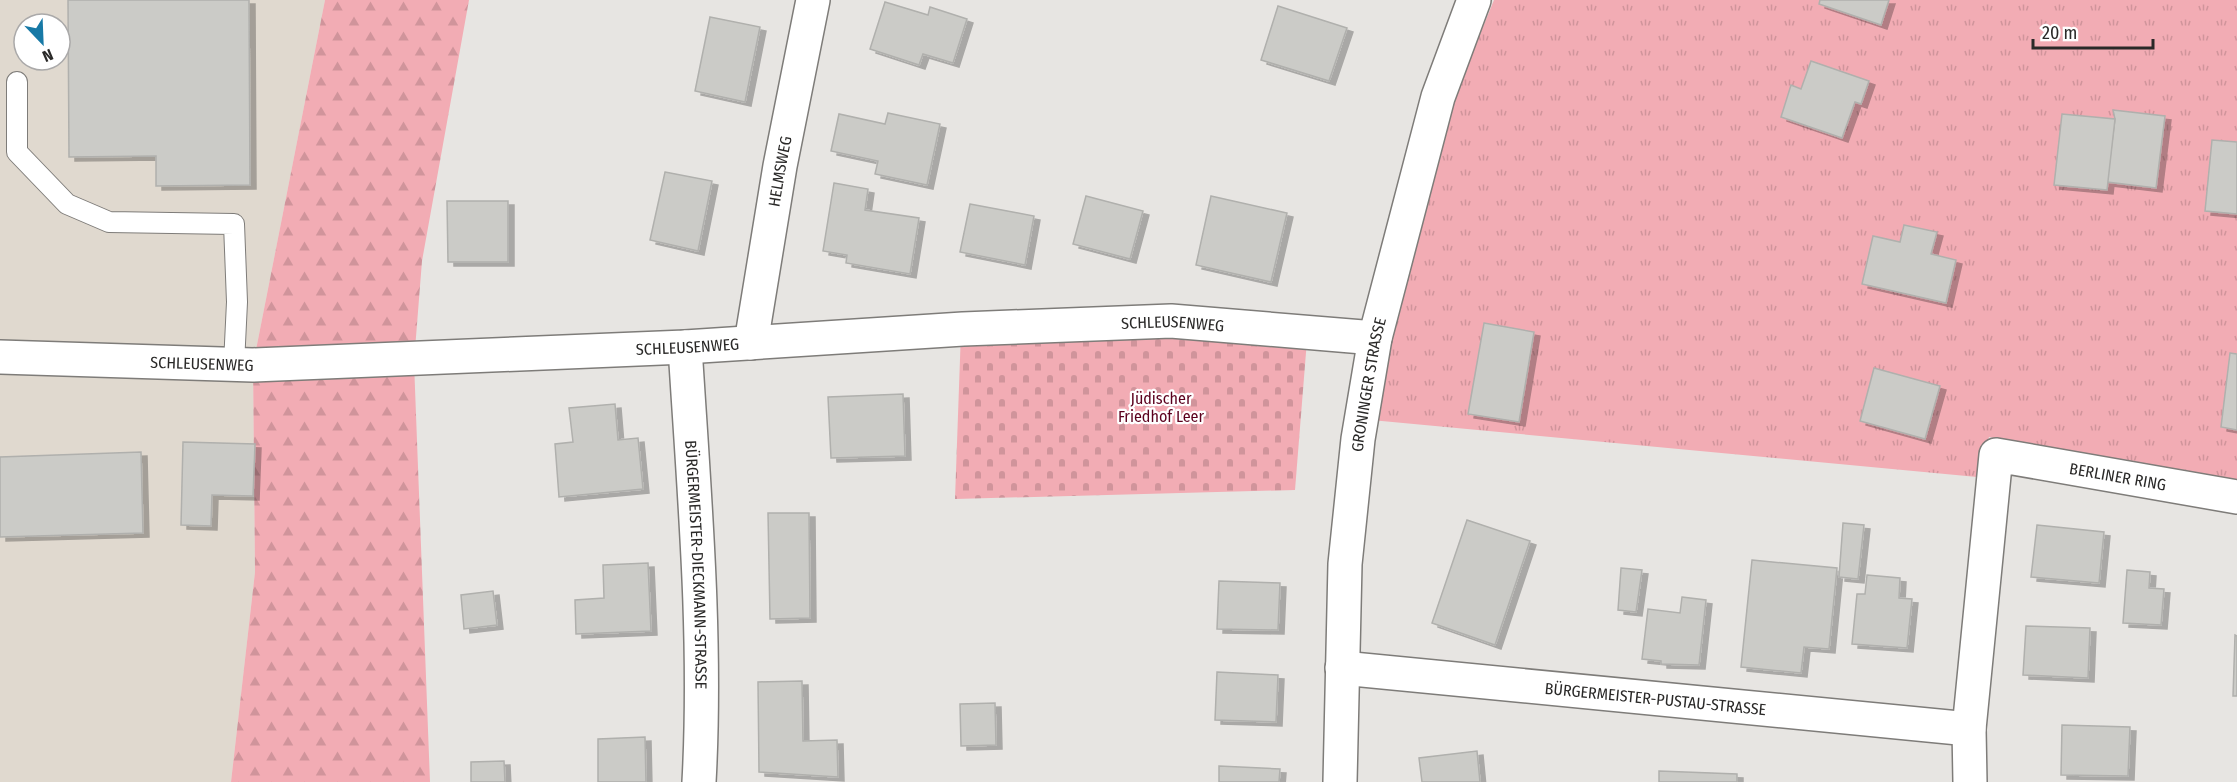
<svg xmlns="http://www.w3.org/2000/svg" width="2237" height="782" font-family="'Fira Sans Condensed',sans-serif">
<defs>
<pattern id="grass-tufts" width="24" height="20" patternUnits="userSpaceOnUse" patternTransform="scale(1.5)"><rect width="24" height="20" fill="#f2acb4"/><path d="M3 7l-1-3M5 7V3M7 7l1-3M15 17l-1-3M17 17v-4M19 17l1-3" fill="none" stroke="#d0949b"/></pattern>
<pattern id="forest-firs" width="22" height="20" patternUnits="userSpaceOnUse" patternTransform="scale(1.5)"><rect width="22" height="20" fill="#f2acb4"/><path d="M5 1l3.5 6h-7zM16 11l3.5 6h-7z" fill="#d0949b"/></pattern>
<pattern id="cemetery-stones" width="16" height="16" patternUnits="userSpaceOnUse" patternTransform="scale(1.5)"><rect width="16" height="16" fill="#f2acb4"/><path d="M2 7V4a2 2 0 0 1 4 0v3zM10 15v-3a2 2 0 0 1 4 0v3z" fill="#d0949b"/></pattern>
<filter id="shadow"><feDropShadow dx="6" dy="4" stdDeviation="0" flood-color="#0004"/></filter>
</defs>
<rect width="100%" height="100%" fill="#e7e5e2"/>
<path fill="#e0d9cf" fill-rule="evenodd" d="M0,0H325L253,365L255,572L231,782H0ZM24,24H60V60H24Z"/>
<path fill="url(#grass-tufts)" d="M1494,0H2237V485L1989,437L1977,477L1371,420L1388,338L1453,100Z"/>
<path fill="url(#forest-firs)" d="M325,0H469L422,261L414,362L430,782H231L255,572L253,365Z"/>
<path fill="url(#cemetery-stones)" d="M961,331L1307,340L1295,490L955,499Z"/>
<g fill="#cbcbc7" stroke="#b0b0ad" stroke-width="1.5" filter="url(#shadow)">
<path d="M68,0H249L250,185L156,186V156L69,157Z"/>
<path d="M1820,0H1889L1881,25L1819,4Z"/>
<path d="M885,2L928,15L930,7L967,19L953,63L923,54L919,65L870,49Z"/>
<path d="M1278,6L1347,28L1329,81L1261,60Z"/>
<path d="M710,17L760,27L745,102L695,91Z"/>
<path d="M1811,61L1869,81L1861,104L1855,102L1842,138L1781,117L1791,85L1801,89Z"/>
<path d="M2113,110L2165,116L2156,188L2107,182L2115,119Z"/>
<path d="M888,113L940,124L927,185L875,174L878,161L831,151L839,114L885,124Z"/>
<path d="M2062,114L2115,119L2107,190L2054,185Z"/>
<path d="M2212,140L2237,142V214L2205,211Z"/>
<path d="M665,172L712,181L698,251L650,240Z"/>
<path d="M834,183L868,189L865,210L919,218L910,274L846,263L847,255L823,251Z"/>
<path d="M1086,196L1143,211L1130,259L1073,244Z"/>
<path d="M1211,196L1287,213L1271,282L1196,265Z"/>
<path d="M447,201H508V262H448Z"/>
<path d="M970,204L1034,216L1025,265L960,252Z"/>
<path d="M1904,225L1937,232L1931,254L1956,260L1946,303L1862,284L1873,236L1900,242Z"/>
<path d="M1484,323L1534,332L1519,422L1468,414Z"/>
<path d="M2230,353L2237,354V430L2221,427Z"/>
<path d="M1874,368L1940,386L1925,439L1860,421Z"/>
<path d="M903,394L905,456L831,458L828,397Z"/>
<path d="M615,404L618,440L638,438L643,489L559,497L555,444L573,442L569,408Z"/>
<path d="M183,442L255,444L253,496L212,495L211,526L181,525Z"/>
<path d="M141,452L143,533L0,537V457Z"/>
<path d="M768,513H809L810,618L770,619Z"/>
<path d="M1467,520L1530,541L1495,645L1432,623Z"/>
<path d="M1843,523L1864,525L1858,579L1839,577Z"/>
<path d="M2037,525L2104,532L2099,583L2031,577Z"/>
<path d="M1752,560L1837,568L1829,649L1804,647L1801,673L1741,667Z"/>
<path d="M648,563L651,631L576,634L575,600L604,598L603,565Z"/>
<path d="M1621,568L1642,570L1636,612L1618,610Z"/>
<path d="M2127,570L2150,572L2149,588L2164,589L2161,625L2123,623Z"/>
<path d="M1867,575L1900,578L1899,598L1912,599L1907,648L1852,644L1857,594H1865Z"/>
<path d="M1219,581L1280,583L1278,630L1217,629Z"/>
<path d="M493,591L497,625L464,629L461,595Z"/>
<path d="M1682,597L1706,600L1699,665L1661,664V661L1642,659L1648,609L1680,613Z"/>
<path d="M2026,626L2090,628L2088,678L2023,675Z"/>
<path d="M2235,635L2237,636V696H2233Z"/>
<path d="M1217,672L1278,675L1276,722L1215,720Z"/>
<path d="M802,681L803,741L837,740L838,777L759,772L758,682Z"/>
<path d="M995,703L996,745L961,746L960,704Z"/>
<path d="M2062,725L2130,727L2128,776L2061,775Z"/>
<path d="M645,737L646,782H598V739Z"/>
<path d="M1477,751L1480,782H1422L1419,758Z"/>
<path d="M504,761L505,782H471V762Z"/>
<path d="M1219,766L1280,769L1279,782H1219Z"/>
<path d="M1659,771L1737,774V782H1659Z"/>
</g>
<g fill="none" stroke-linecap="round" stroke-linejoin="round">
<g stroke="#7e7c79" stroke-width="22">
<path id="service" d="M17,82V152L67,204L109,222L234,224L237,302L234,364"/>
</g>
<g stroke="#7e7c79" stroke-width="36">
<g id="minor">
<path id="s1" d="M751,343L780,166L813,0"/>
<path id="s2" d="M685,347C694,492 707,637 699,782"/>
<path id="s3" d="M0,357L253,365L685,347L963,329L1171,321L1375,338"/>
<path id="s4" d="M1342,668L1969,729"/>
<path id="s5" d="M1970,782L1969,729L1996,455L2237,497"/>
</g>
</g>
<g stroke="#7e7c79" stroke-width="36">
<g id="tertiary">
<path id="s6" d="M1340,782L1345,564L1358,439L1375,338L1438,97L1474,0"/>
</g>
</g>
<use href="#service" stroke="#fff" stroke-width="20"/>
<use href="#minor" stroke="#fff" stroke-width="33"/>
<use href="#tertiary" stroke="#fff" stroke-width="33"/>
</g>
<g text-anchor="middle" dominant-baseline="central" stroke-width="4.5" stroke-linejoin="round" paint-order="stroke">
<g font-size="16" fill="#2a2928" stroke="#fff">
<text stroke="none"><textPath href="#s1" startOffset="174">HELMSWEG</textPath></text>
<text stroke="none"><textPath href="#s3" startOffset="1174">SCHLEUSENWEG</textPath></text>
<text stroke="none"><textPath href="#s3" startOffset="688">SCHLEUSENWEG</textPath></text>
<text stroke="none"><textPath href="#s3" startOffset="202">SCHLEUSENWEG</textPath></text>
<text stroke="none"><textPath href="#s6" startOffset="399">GRONINGER STRASSE</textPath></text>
<text stroke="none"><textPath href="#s5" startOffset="452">BERLINER RING</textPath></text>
<text stroke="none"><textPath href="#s2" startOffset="218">BÜRGERMEISTER-DIECKMANN-STRASSE</textPath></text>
<text stroke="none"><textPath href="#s4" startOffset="315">BÜRGERMEISTER-PUSTAU-STRASSE</textPath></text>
</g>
<g font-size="16" fill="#5b001d" stroke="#fff">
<text x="1161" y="398">Jüdischer<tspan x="1161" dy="18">Friedhof Leer</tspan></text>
</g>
</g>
<g transform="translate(42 42) rotate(157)"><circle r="28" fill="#ffffff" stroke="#aaa9a9" stroke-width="1.5"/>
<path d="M0-4.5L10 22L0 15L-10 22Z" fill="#1779a6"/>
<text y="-9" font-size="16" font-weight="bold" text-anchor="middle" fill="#2a2928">N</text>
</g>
<path d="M2033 39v9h120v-9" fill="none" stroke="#2a2928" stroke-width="3"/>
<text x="2042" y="39" font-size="18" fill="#2a2928" stroke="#ffffff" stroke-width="4.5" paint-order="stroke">20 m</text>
</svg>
